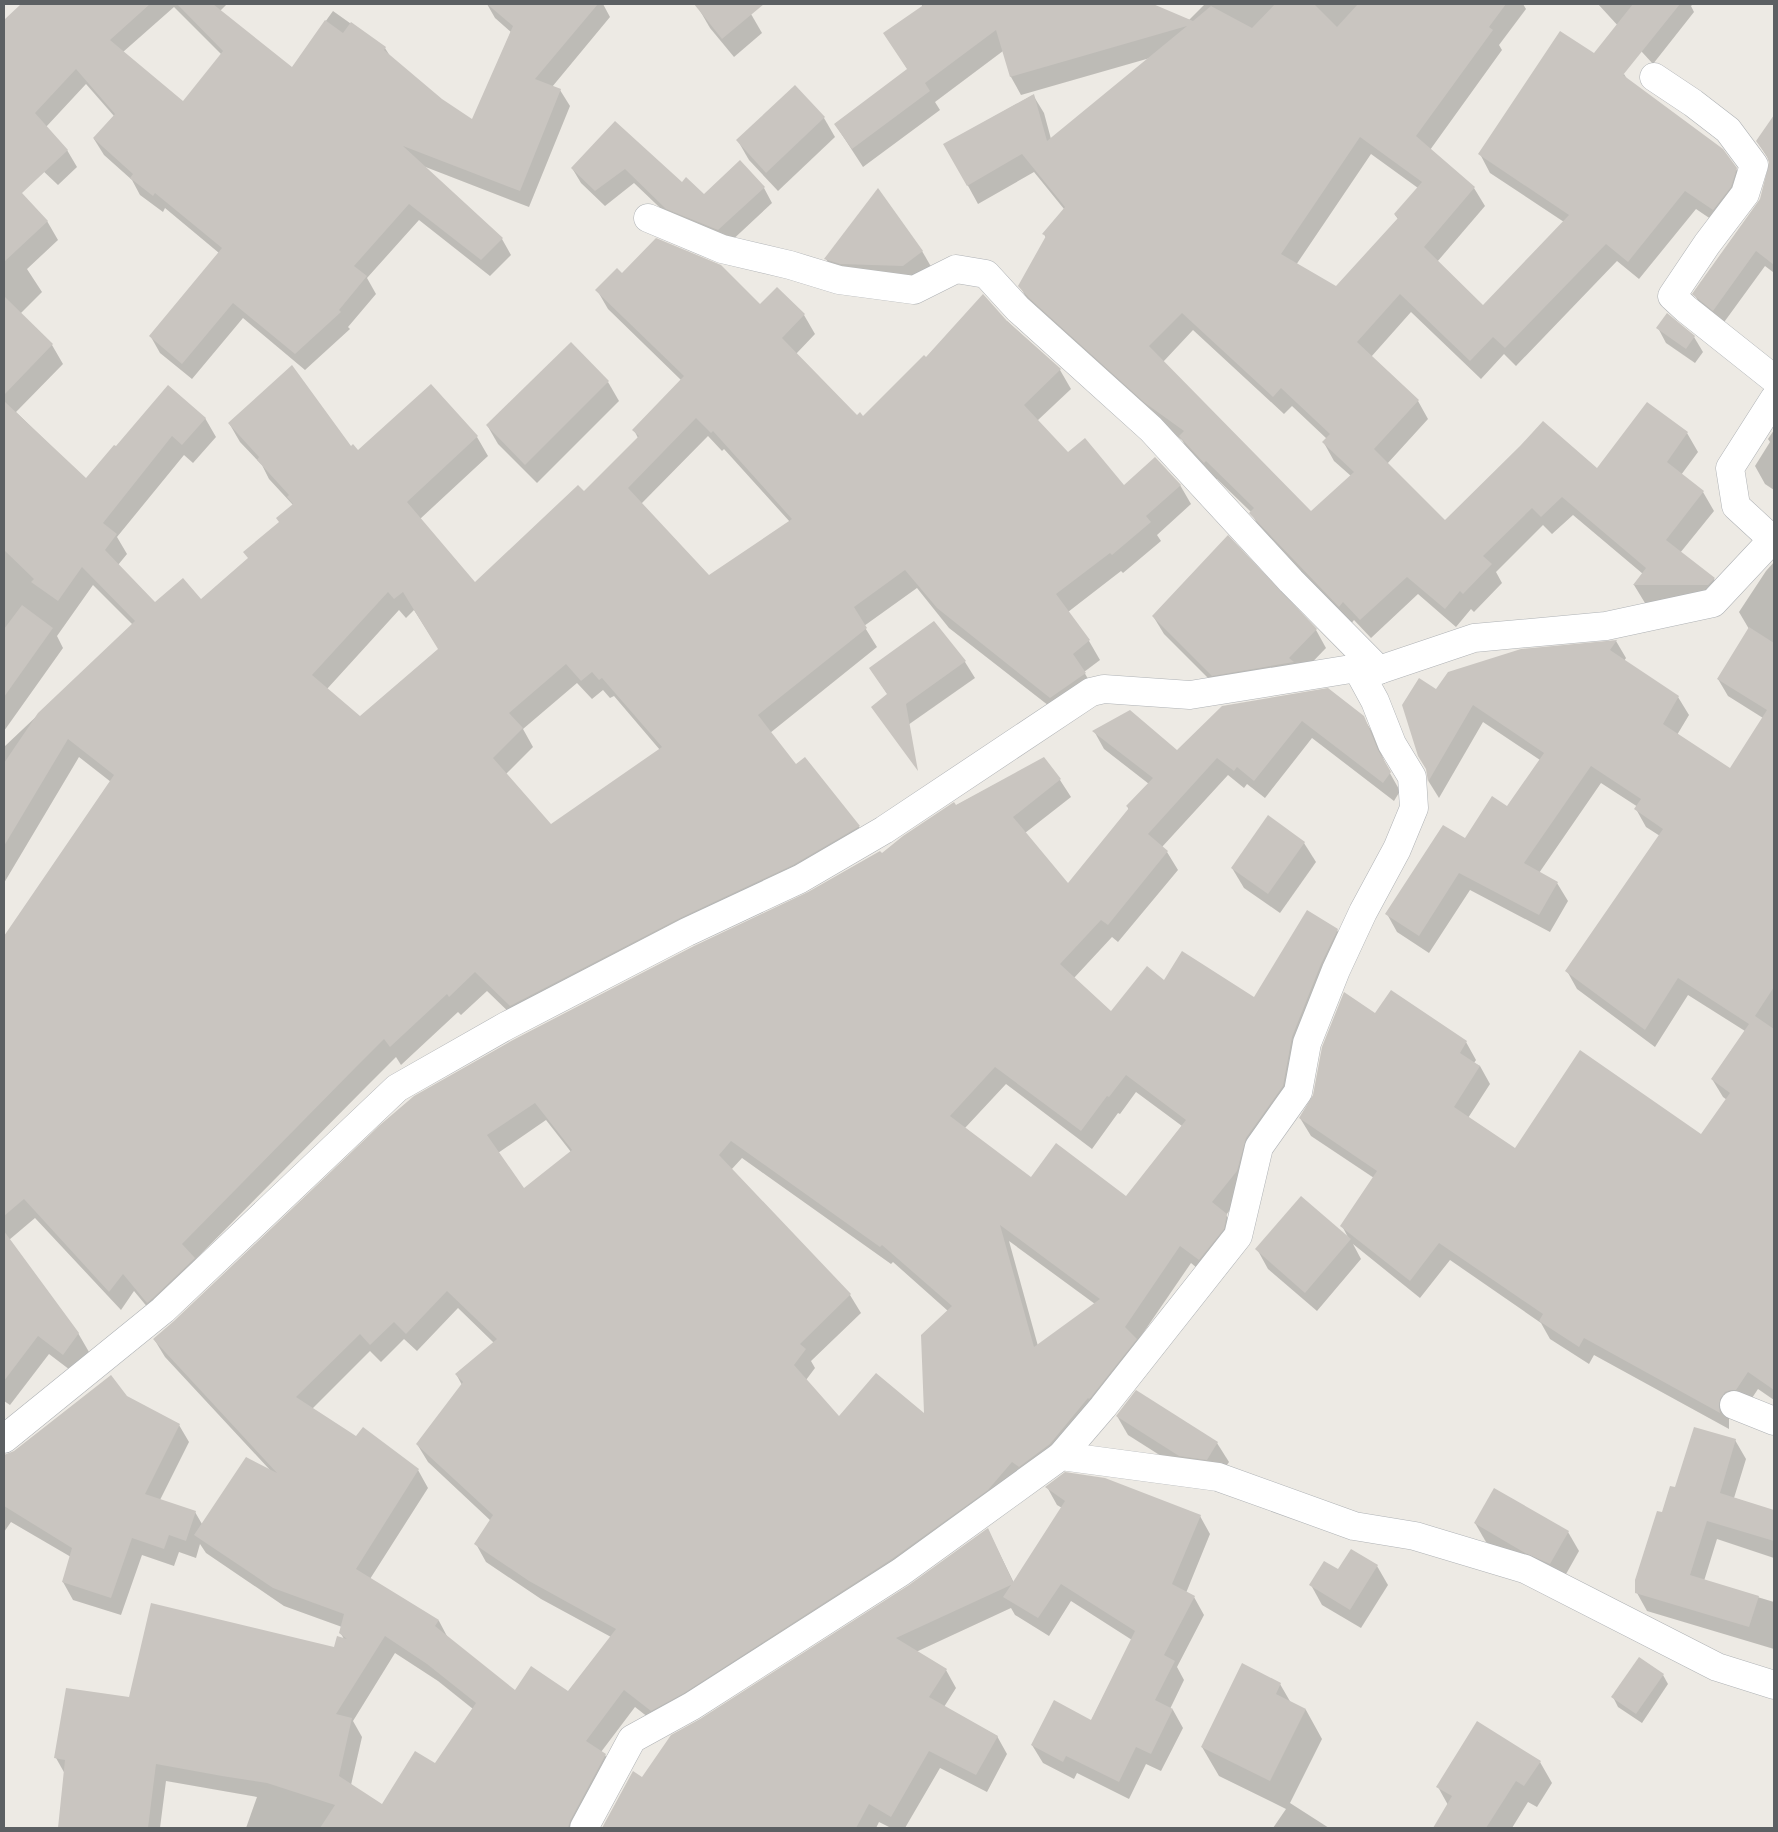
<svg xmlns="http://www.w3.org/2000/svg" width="1778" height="1832" font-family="'Roboto Condensed',sans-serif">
<rect width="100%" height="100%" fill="#edeae4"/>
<g fill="#0003" fill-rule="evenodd">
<path d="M22,4H227L220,11L292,68L333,11L385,48L395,64L441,100L472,121L511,32L495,18L487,4H603L610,17L552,87L560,90L570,106L529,207L423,166L502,239L511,255L490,276L419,220L367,278L376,294L348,327L350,329L305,370L243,318L192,379L160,353L151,337L219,253L165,208L163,212L140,195L132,180L104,155L94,139L114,116L86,84L46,127L67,150L77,167L58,185L4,134V21ZM174,7L222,55L183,103L123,52Z"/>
<path d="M706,4H743L751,14L762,33L734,57L710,28L699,9Z"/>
<path d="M921,4H1068L1080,38L1095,4H1150L1189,20L1205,4H1523L1526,9L1499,45L1502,50L1430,150L1474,188L1485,206L1437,262L1484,307L1564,222L1490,173L1480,154L1624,74L1627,79L1736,169L1747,187L1724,228L1696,209L1639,279L1617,261L1516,366L1504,354L1481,379L1411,312L1371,357L1418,401L1428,419L1387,464L1445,522L1597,470L1687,433L1698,452L1681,475L1703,492L1714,511L1680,553L1714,579L1725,597L1719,603H1645L1634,585L1643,574L1573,515L1552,534L1543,525L1496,572L1502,583L1474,612L1471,609L1456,627L1418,594L1371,638L1354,620L1350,625L1261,531L1251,512L1217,479L1215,481L1191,455L1182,440L1157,421L1030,305L1020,286L1046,238L1044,234L1064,209L1034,172L978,204L945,144L1033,95L1044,113L1051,139L1150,58L1021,95L1011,77L1003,51L935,102L940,110L863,167L835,124L908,70L885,33L923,7ZM1371,154L1418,188L1395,215L1398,219L1336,288L1296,265ZM1193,330L1284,414L1292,406L1327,439L1324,443L1334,461L1351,476L1311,513L1163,362Z"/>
<path d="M1598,4H1693L1691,6L1694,12L1653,64Z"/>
<path d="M795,87L824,118L835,137L778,191L749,160L738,141Z"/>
<path d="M1774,117V270L1773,272L1765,266L1722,325L1703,309L1694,294L1761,199L1771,163L1757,141Z"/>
<path d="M615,123L682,183L704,196L764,188L772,203L727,245L677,224L634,183L605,206L581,183L572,168Z"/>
<path d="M4,190L20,204L47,221L58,240L27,269L42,292L20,314L52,345L63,364L16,412L86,480L116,448L205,418L216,437L193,463L184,455L117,537L127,554L118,565L155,604L201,601L249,559L280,523L293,505L269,479L262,465L240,442L229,423L351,447L358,452L477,437L488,456L420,519L475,584L584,493L638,438L634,430L682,381L608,309L597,290L623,275L760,306L777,289L804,315L815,334L796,354L857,417L863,418L926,359L1007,321L1060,370L1071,389L1037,421L1068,454L1124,487L1180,485L1191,504L1157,535L1161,541L1123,573L1121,571L1068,612L1089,641L1100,660L1084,672L1096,692L1062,716L949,628L917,588L864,626L877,647L770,733L796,766L805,759L859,827L870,845L522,1025L487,991L461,1015L458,1012L401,1065L396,1057L367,1086L195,1260L205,1277L159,1321L134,1291L121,1310L35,1218L9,1240L78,1333L89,1352L74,1373L49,1354L10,1405L4,1401V938L111,782L79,757L4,883V747L133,625L93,585L57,636L63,648L4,731ZM708,436L722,451L724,449L790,522L709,576L641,504ZM399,610L406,618L414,610L439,649L360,717L327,689ZM577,683L592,699L603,690L610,698L614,696L660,750L550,826L506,774L533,747L523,729Z"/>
<path d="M922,251L933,270L914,285L837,278L826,259Z"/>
<path d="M1658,328L1694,337L1703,352L1695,363L1666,343Z"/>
<path d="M608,382L619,401L537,483L498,444L487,425Z"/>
<path d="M1774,430V490L1765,484L1755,466L1770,442L1768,439Z"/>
<path d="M1228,537L1316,630L1326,648L1300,675L1223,693L1164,634L1153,616Z"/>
<path d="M1774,562V1400L1758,1389L1746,1407L1729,1417V1429L1594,1355L1589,1364L1550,1339L1541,1323L1450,1260L1420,1298L1353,1244L1361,1259L1317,1311L1268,1269L1257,1249L1349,1239L1342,1226L1374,1178L1311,1136L1300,1118L1376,1015L1466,1042L1476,1060L1474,1063L1480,1066L1490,1084L1468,1118L1515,1149L1702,1135L1727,1100L1723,1097L1712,1079L1745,1031L1688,995L1655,1047L1577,989L1567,971L1660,836L1646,827L1636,809L1638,807L1601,783L1539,873L1557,883L1568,901L1550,932L1470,890L1429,953L1397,932L1387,914L1466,839L1507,808L1540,760L1483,722L1439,798L1429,782L1427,770L1436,691L1616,641L1626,658L1624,661L1678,697L1689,715L1677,735L1730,770L1763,718L1728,696L1718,679L1749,629L1739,612L1766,571Z"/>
<path d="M934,622L965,662L975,678L908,725L871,669Z"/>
<path d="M1223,707L1363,717L1374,735L1387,768L1400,791L1394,801L1312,738L1265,798L1247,784L1244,788L1228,775L1162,847L1167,852L1178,870L1118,942L1112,937L1074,978L1112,1013L1165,982L1254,999L1337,930L1347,948L1247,1189L1226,1215L1237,1233L1209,1278L1191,1263L1137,1342L1101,1415L662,1728L635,1707L601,1752L605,1755L616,1773L586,1828H246L257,1797L166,1781L160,1828H59L65,1774L56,1758L130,1698L335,1648L344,1639L340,1632L342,1627L284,1606L206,1553L200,1544L196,1558L179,1552L174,1566L142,1555L121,1615L73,1600L63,1582L71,1557L11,1522L4,1532V1457L126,1397L179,1425L189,1442L160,1500L195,1512L202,1524L270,1470L165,1357L154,1339L807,894L882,855L955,806L1043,759L1060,780L1071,797L1025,833L1068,885L1129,810L1127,806L1149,784L1104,749L1094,731L1177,752ZM1006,1084L1092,1149L1118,1113L1120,1114L1136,1092L1182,1126L1126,1198L1031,1179L965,1128ZM546,1120L571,1152L524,1189L498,1153ZM742,1158L891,1264L893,1262L948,1311L925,1415L839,1418L806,1380L815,1368L811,1361L861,1313L850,1295L731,1170ZM1009,1241L1095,1304L1038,1346ZM458,1308L494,1343L456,1374L462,1385L417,1444L428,1462L491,1521L476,1544L486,1562L541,1599L611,1637L568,1692L515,1691L448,1638L439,1621L370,1579L428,1488L418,1470L356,1438L312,1409L370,1351L381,1362L404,1339L417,1351ZM395,1653L438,1681L473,1709L435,1765L382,1806L351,1785L362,1737L353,1721Z"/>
<path d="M1268,817L1304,843L1316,862L1280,913L1244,888L1232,868Z"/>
<path d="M1117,1416L1217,1443L1229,1462L1218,1478L1191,1475L1128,1435Z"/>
<path d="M1735,1440L1746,1459L1734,1498L1774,1511V1558L1717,1539L1704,1581L1774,1602V1649L1647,1611L1637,1593L1663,1514L1676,1489Z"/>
<path d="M1047,1487L1200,1516L1210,1534L1186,1593L1194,1597L1204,1615L1177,1667L1184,1680L1170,1709L1173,1710L1183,1728L1161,1771L1146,1764L1129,1799L1077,1773L1074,1779L1043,1763L1032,1745L1091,1721L1132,1640L1071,1601L1049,1636L1015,1615L1011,1608L916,1652L946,1670L956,1688L944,1707L997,1736L1007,1754L987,1792L940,1768L905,1828H891L879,1822L876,1828H603L633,1773L643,1779L701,1720L910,1586L988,1530L1014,1583L1062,1508L1057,1505Z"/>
<path d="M1475,1523L1568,1532L1579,1551L1561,1583L1537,1572L1486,1542Z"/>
<path d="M1377,1566L1388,1585L1361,1628L1322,1605L1311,1585L1339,1571Z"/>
<path d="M1663,1675L1668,1684L1642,1723L1618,1707L1613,1697Z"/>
<path d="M1280,1684L1291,1703L1306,1710L1322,1739L1290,1803L1329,1828H1273L1286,1809L1219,1776L1202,1747Z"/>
<path d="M1540,1762L1552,1783L1537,1807L1528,1802L1512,1828H1434L1448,1805L1438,1787Z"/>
</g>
<g fill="#c9c5c0" fill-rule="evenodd">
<path d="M21,4H150L110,40L183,101L223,51L177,4H213L292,67L325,20L343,33L351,22L386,47L384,50L442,99L472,119L513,26L487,4H598L535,79L561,89L520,191L403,146L503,238L481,260L409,204L354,266L367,276L339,310L341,312L295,354L233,303L182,364L149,336L222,248L155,193L153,196L130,178L133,174L93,138L115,114L76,69L35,113L68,150L22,193L48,221L4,262V20Z"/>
<path d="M694,4H764L722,39Z"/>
<path d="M925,4H1153L1193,21L1211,6L1252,28L1275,4H1314L1337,27L1358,4H1506L1489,27L1493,30L1416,136L1475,187L1424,247L1483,305L1569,215L1478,154L1560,31L1594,53L1633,4H1680L1623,75L1723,149L1737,168L1731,187L1713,210L1685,191L1628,262L1606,244L1505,348L1493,337L1470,361L1400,294L1357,342L1419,400L1374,449L1445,520L1520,446L1543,421L1597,468L1647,402L1688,432L1667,462L1704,491L1666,540L1715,578L1708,585H1633L1646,568L1562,497L1541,517L1532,508L1483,556L1492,564L1463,594L1460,591L1445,609L1407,577L1360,620L1343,602L1339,607L1249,513L1254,508L1206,461L1204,463L1179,436L1184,431L1145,403L1029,298L1018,286L1046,236L1042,234L1065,207L1022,154L967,186L943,144L1034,94L1047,141L1187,26L1010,77L996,30L925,83L930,91L852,149L834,124L907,69L883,33ZM1360,137L1422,182L1394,214L1398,218L1336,286L1281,254ZM1182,313L1273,397L1281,388L1330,434L1322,442L1354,472L1311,511L1149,346Z"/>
<path d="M795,85L825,117L766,173L736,140Z"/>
<path d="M1774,115V265L1756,251L1713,311L1692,294L1760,199L1769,163L1767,156L1756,141Z"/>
<path d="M615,121L682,182L686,177L704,194L740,160L765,187L718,230L666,209L625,169L595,191L571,168Z"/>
<path d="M878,188L923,251L903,266L840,264L824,259Z"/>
<path d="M656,238L721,265L760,304L777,287L805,314L782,338L857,415L860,412L863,416L924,355L926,357L983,294L1007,321L1061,369L1024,405L1068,452L1085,438L1124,485L1155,457L1181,485L1146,516L1151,522L1112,555L1110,553L1056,594L1090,640L1073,654L1086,673L1050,698L937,608L905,570L854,607L867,628L758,715L796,764L805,757L860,826L793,865L680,918L510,1006L475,972L449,997L447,994L390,1047L384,1039L356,1067L182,1244L195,1258L153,1298L147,1303L123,1274L109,1292L24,1199L4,1216V936L114,775L68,739L4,846V763L38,713L135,621L82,567L58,601L31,582L34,579L4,550V401L86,478L114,445L116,446L168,385L206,418L182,445L172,436L103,523L117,534L105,550L155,602L183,578L201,599L248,558L243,552L279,522L276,518L293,504L287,497L289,495L257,460L259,457L228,423L292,365L351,446L353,444L358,450L431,384L478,436L407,502L475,582L578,485L584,491L639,436L632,430L684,376L595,290L617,268L622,273ZM696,418L711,433L713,431L792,519L709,575L628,488ZM388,592L394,599L403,592L438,649L360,716L312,675ZM566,664L581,681L592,672L599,680L602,678L662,747L551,824L493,758L523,728L509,713Z"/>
<path d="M4,296L53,344L4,395Z"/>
<path d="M1667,313L1695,336L1686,349L1656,328Z"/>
<path d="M571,342L609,381L525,465L486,425Z"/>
<path d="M1228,535L1317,629L1289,658L1294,662L1212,676L1152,616Z"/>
<path d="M22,605L53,628L4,697V629Z"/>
<path d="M934,621L966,661L906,704L918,771L871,707L887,694L869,668Z"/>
<path d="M1749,627L1774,643V987L1755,1016L1774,1029V1390L1748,1372L1736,1390H1731L1725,1392L1720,1399L1719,1407L1720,1413L1584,1338L1579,1347L1539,1321L1543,1314L1439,1243L1410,1281L1340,1226L1377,1171L1299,1118L1313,1095L1322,1047L1344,992L1375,1013L1391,990L1467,1041L1460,1053L1480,1066L1454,1107L1515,1148L1580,1050L1701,1134L1730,1093L1711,1079L1749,1024L1678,978L1645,1030L1565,971L1663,829L1634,809L1641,799L1591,766L1524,863L1558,882L1539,915L1459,873L1419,936L1385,914L1443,825L1465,838L1492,796L1507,806L1544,753L1473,705L1428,782L1426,769L1418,756L1402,705L1419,678L1436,689L1448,672L1521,649L1617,640L1610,650L1679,696L1663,724L1730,768L1767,710L1717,679Z"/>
<path d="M1328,688L1364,716L1378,750L1391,772L1383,783L1302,721L1254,781L1237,767L1234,771L1217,758L1148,834L1168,851L1108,925L1101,920L1060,964L1111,1011L1147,966L1164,980L1182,951L1254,997L1307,910L1338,929L1321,964L1292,1037L1283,1086L1246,1138L1237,1171L1212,1202L1227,1214L1224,1229L1199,1260L1180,1246L1125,1327L1137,1339L1091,1397L1089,1399L1088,1398L1050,1444L1019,1467L1012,1462L988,1490L892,1559L684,1693L651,1711L624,1690L586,1741L606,1754L570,1821L568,1828H320L335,1805L267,1783L222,1776L156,1764L148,1828H58L65,1760L54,1758L66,1688L129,1697L151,1603L334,1647L337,1636L347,1639L339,1633L344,1614L273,1588L194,1535L246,1457L277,1473L153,1339L174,1321L380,1125L414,1096L513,1040L694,946L808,892L880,851L882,853L903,836L954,802L956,805L1044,757L1061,779L1013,817L1068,883L1129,808L1126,806L1153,778L1092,731L1130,710L1177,750L1222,706ZM995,1067L1081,1131L1107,1096L1109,1097L1126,1075L1186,1120L1126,1196L1056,1143L1031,1177L950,1116ZM535,1103L572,1150L524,1188L487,1135ZM731,1141L880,1247L882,1245L952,1306L921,1335L924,1413L876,1373L839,1416L794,1365L806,1349L800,1344L851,1294L719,1155ZM1000,1225L1100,1299L1034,1347ZM447,1291L497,1339L455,1374L463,1382L416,1444L493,1515L474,1544L529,1581L616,1629L568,1691L531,1666L515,1690L435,1626L439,1620L356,1569L419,1469L363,1427L356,1436L296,1397L360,1334L370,1345L394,1322L406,1334ZM385,1636L427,1664L476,1703L435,1763L415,1751L382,1804L339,1776L352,1718L336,1714Z"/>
<path d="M1268,815L1305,842L1268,894L1231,868Z"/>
<path d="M1301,1196L1351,1239L1305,1293L1255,1249Z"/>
<path d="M4,1231L79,1333L63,1355L38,1336L4,1381Z"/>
<path d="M111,1375L127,1396L180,1424L145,1494L196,1511L186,1541L169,1535L164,1549L132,1538L111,1598L62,1582L72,1548L4,1506V1455L14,1451Z"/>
<path d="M1136,1390L1218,1442L1207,1460L1179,1456L1116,1416Z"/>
<path d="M1694,1427L1736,1439L1720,1493L1774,1510V1541L1707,1521L1690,1575L1759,1596L1749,1627L1635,1593V1580L1657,1511L1662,1512L1670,1486L1675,1487Z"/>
<path d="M1065,1472L1105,1478L1201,1515L1172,1584L1195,1596L1164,1655L1175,1661L1155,1700L1173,1709L1151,1754L1136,1747L1119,1782L1066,1756L1063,1762L1031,1745L1054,1700L1091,1720L1135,1631L1061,1584L1038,1618L1003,1597L1011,1585L896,1638L947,1669L929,1697L998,1736L976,1775L929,1751L891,1817L869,1804L856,1828H602L633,1771L642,1777L671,1735L700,1719L909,1585L988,1528L1013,1582L1065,1501L1045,1487Z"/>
<path d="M1494,1488L1569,1531L1550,1564L1525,1553L1474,1523Z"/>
<path d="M1351,1549L1378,1565L1350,1610L1309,1585L1324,1561L1338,1569Z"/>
<path d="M1639,1657L1664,1674L1636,1714L1611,1697Z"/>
<path d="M1242,1663L1281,1683L1276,1694L1306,1709L1270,1781L1201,1747Z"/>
<path d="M1477,1721L1541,1761L1524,1786L1516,1781L1486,1828H1433L1452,1796L1436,1787Z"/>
</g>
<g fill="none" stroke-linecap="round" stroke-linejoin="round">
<g stroke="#afb2b5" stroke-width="29">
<g id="street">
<path d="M1654,77L1693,103L1728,130L1754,165L1745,194L1707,244L1672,296L1686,309L1774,379"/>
<path d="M648,218L722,249L790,265L839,280L914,290L956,269L986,274L1018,309L1151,429L1291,581L1379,670"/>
<path d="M1774,399L1730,468L1736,506L1774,541"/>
<path d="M1734,1405L1774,1421"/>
<path d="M4,1439L163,1310L397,1088L506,1026L687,932L800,879L884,830L1091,692L1104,689L1190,695L1357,668L1379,670L1474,638L1606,626L1713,603L1772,540"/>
<path d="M1061,1456L1103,1407L1238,1236L1259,1147L1298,1092L1307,1043L1336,970L1363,912L1397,849L1414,808L1412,777L1392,744L1375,701L1357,668"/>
<path d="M584,1828L632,1739L692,1706L901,1572L1061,1456L1218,1477L1354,1526L1415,1536L1525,1569L1717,1667L1774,1685"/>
</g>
</g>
<use href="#street" stroke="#fff" stroke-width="28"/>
</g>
<rect width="1778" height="1832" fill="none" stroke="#5c6063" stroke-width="10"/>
</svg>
